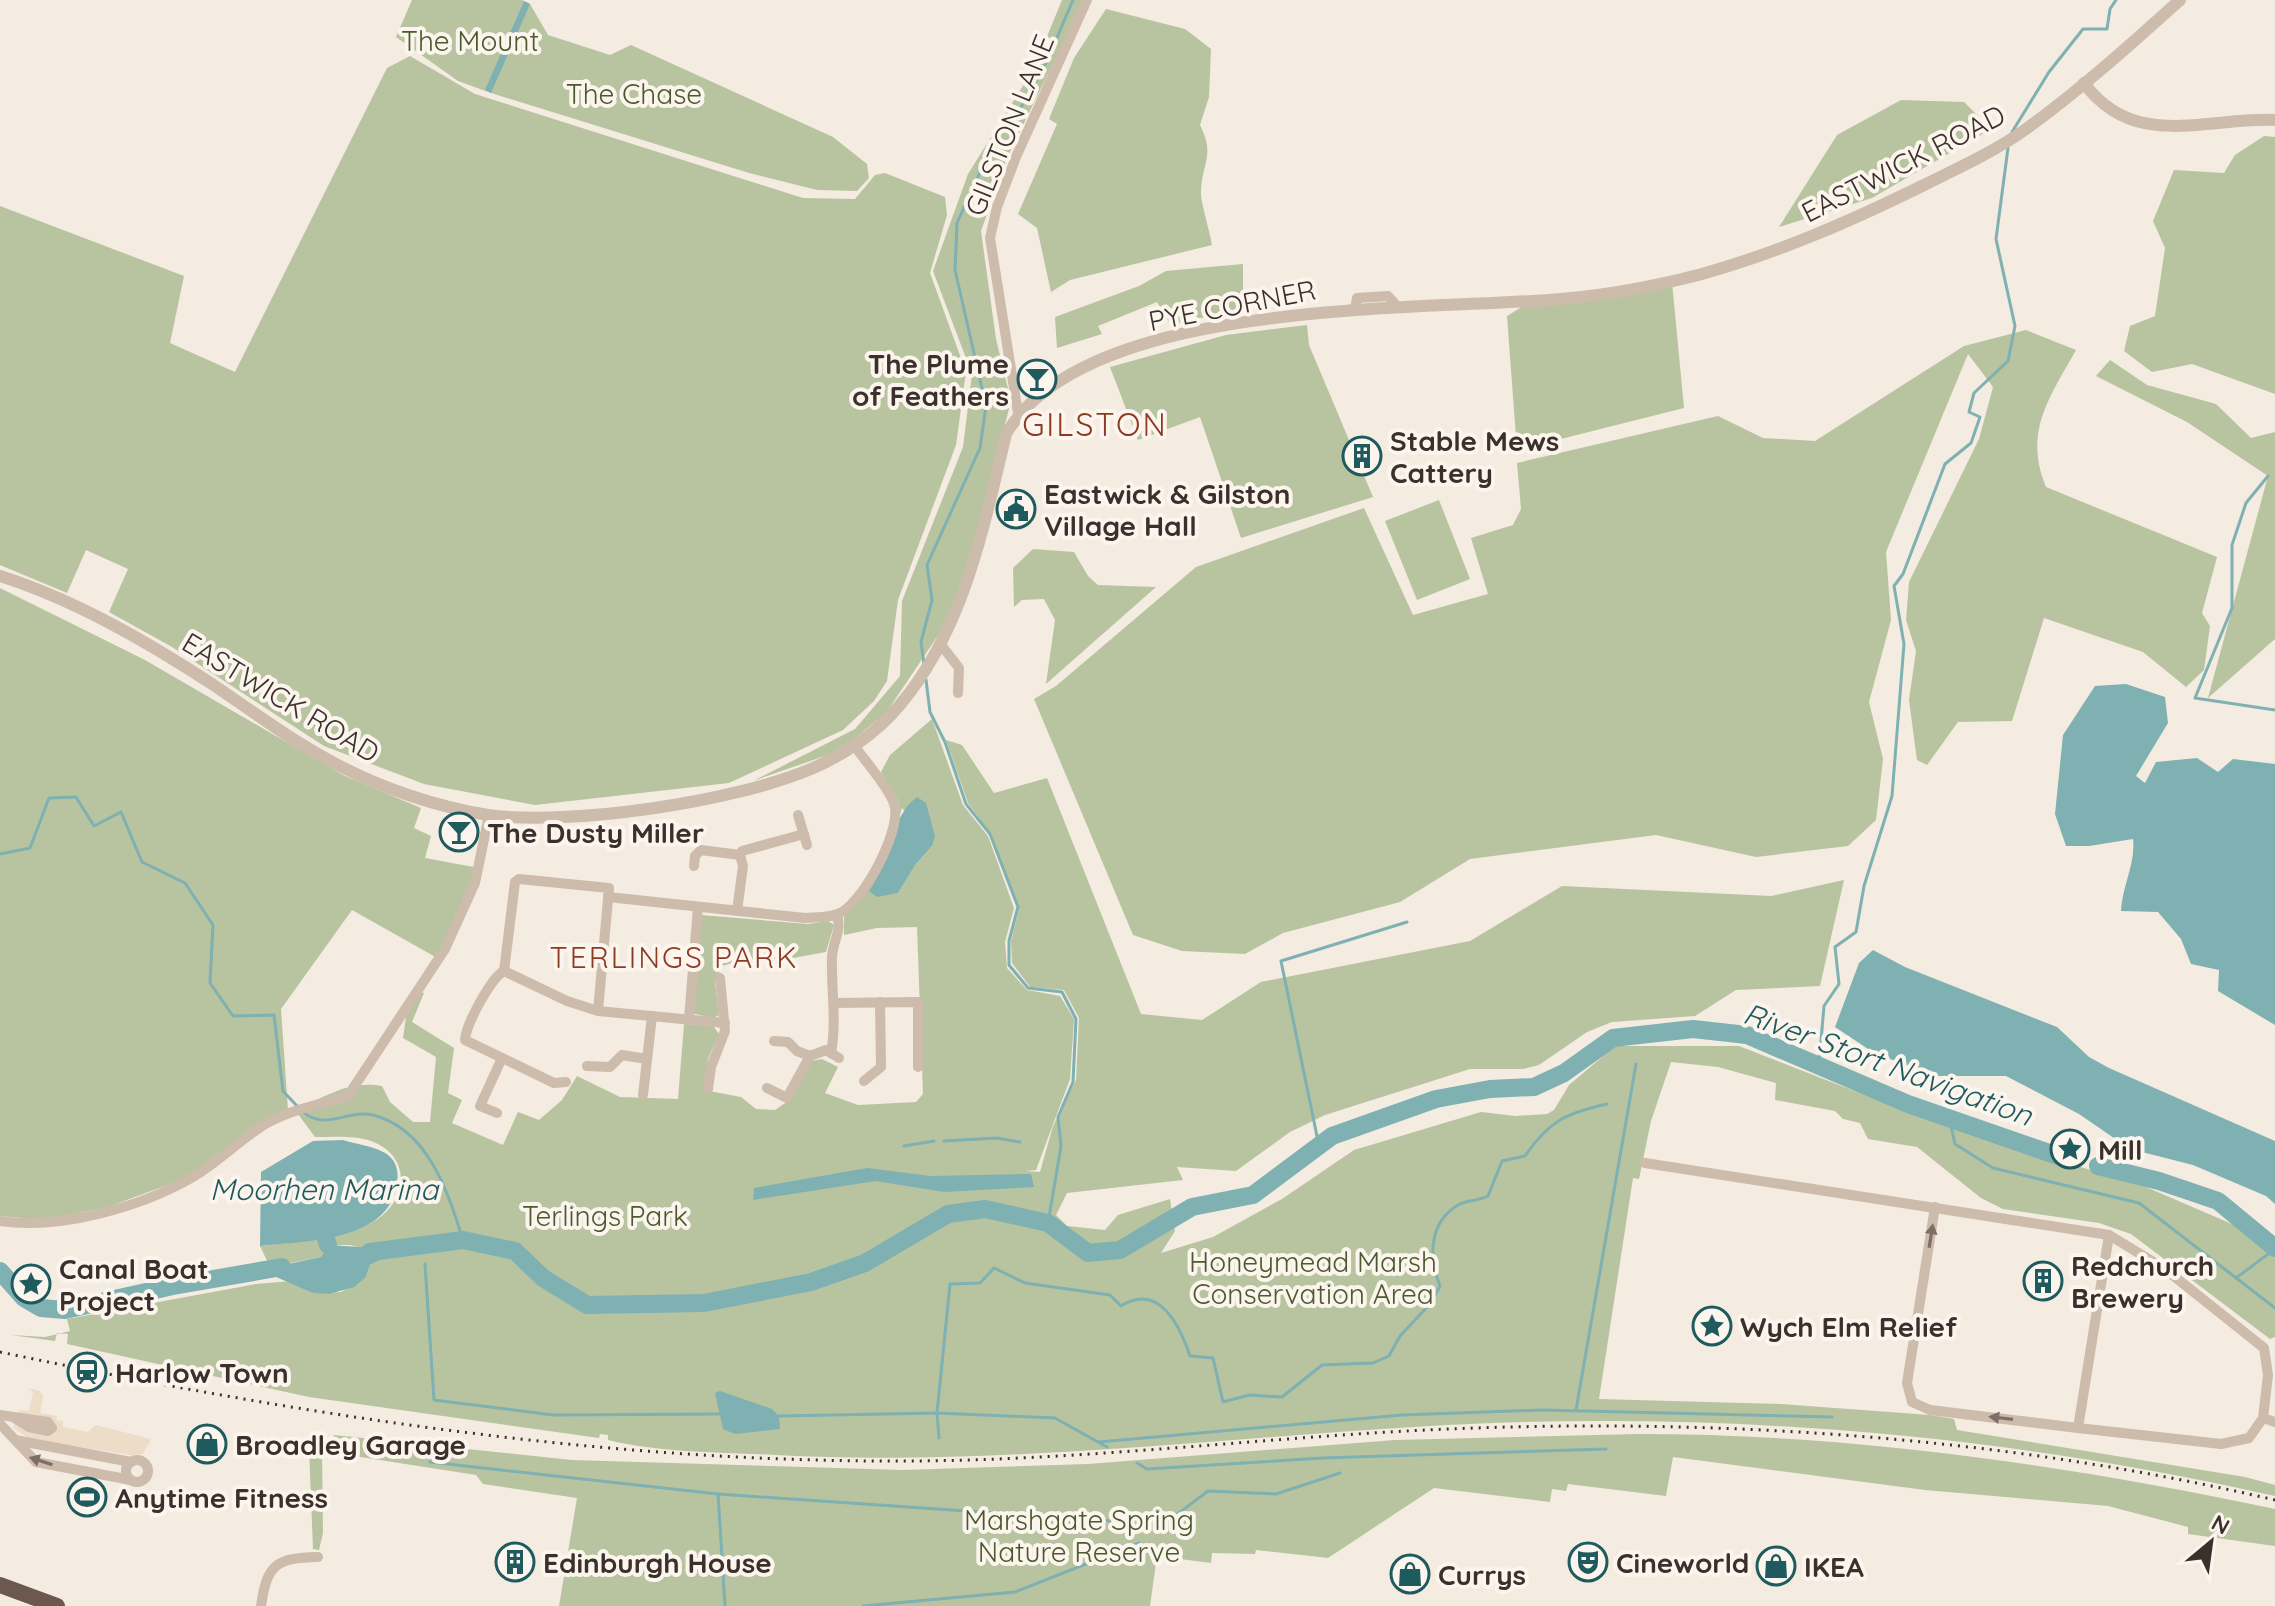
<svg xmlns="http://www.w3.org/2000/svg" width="2275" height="1606" font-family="Quicksand,sans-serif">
<rect width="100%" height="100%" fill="#f4ebe1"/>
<g fill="#b8c4a0" fill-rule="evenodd">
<path d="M412,0H522L530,4L548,35L610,55L631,45L833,137L867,164L869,178L857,191L817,190L749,173L491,93L458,81L396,37Z"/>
<path d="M1062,0H1084L1007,158L981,231L996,339L1011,401L959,604L886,713L839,751L753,781L855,729L900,676L902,601L963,447L972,374L933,271L968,174L1034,68Z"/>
<path d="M1106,9L1185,29L1211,49L1209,97L1200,125C1216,157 1201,163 1201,194C1201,202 1210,233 1212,245L1070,280L1051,292L1037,228L1018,214L1057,124L1049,119L1074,58Z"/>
<path d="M410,56L475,94L803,198L855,199L875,175L885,173L945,197L947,215L930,273L966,372L956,445L898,600L887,681L874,701L843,730L729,783L535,805L424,784L324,746L172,647L109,612L128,569L86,550L67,593L0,565V206L184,276L170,343L235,372L387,68Z"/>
<path d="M1901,100L1964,102L1991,129L1872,198L1779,227L1837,135Z"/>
<path d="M2264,136L2275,137V394L2192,364L2152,372L2124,351L2130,326L2155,316L2165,248L2153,221L2174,170L2224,173L2235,155Z"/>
<path d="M1243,264V308L1171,325L1157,302L1098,326L1102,334L1057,348L1055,317L1139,286L1166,271Z"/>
<path d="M1672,282L1684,408L1517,450L1507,316L1531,301Z"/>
<path d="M1307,325L1309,345L1373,497L1241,538L1200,417L1138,440L1110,367L1226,335Z"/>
<path d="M2026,330L2076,350C2050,397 2023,432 2046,487L2217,557L2202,613L2210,626L2204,670L2186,687L2143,652L2044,618L2012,721L1958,722L1927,765L1917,760L1909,700L1916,651L1906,620L1909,582L1979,439L1993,387L1968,354L1886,552L1891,620L1869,702L1883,759L1876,820L1848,846L1756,857L1656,835L1470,859L1400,902L1283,933L1245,954L1182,951L1133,935L1034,699L1056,686L1196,567L1364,508L1413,615L1488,594L1471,538L1513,525L1521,509L1517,463L1718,416L1763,438L1815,441L1964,346Z"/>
<path d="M2110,360L2147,385L2216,404L2251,438L2275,432V639L2208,698L2268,476L2187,422L2096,376Z"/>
<path d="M1439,500L1470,579L1417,600L1385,521Z"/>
<path d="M1033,549L1074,552L1088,576L1098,585L1156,587L1046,684L1055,620L1044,599L1022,600L1014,607L1013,568Z"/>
<path d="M0,588L145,660L345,776L421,808L414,828L431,836L425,858L479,868L439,959L352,910L281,1009L288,1110L210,1165L170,1184L108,1207L45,1220L0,1216Z"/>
<path d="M932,719L963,805L988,836L1014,908L1005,942L1007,968L1027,990L1060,996L1074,1019L1070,1079L1036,1170L1025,1171L1040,1172L1053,1126L1076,1080L1079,1018L1064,990L1030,987L1012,963L1011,941L1019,909L991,834L968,803L946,740L962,745L994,793L1047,778L1141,1014L1202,1020L1261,982L1470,941L1562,886L1771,896L1844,880L1820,986L1736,990L1695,1016L1612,1022L1587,1032L1539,1065L1523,1069H1470L1325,1115L1290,1132L1236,1171L1177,1167L1183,1180L1067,1193L1056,1215L1067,1226L1105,1230L1118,1215L1170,1199L1175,1231L1161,1253L1213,1237L1282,1199L1354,1150L1481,1112L1515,1116L1547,1114L1554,1110L1569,1085L1615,1046H1739L1934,1122L2146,1187L2246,1230L2275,1257V1337L2270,1339L2131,1234L2099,1223L2003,1209L1981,1198L1917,1147L1868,1139L1860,1123L1843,1119L1835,1111L1775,1100L1776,1083L1718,1067L1671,1062L1651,1121L1639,1179L1633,1178L1599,1399L1781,1404L1930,1415L1954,1419L1957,1430L2245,1477L2275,1485V1496C1995,1432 1701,1409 1414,1427C1201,1440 990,1466 775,1455C720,1452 662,1453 608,1440V1435L600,1434L599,1438L309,1397L67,1344L68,1334L57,1333L55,1341L11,1335L45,1337L70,1331L67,1319L256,1284L291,1281L313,1293L341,1292L366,1277L370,1265L391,1255L350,1245H328L321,1257L270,1267L260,1246C297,1242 334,1240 369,1224C407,1206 415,1157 371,1141C354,1135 332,1137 315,1137L295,1110C326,1097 348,1080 382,1086L390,1102L413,1122H430L436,1057L403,1038L406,1017L400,1012L417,990L424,993L412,1022L454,1048L448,1093L462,1100L452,1123L503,1145L518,1112L539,1120L562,1100L577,1076L620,1097L678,1099L684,1024L713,1026L719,1034L708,1059L704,1090L741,1097L756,1109L775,1110L791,1099L811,1061L822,1059L838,1067L825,1093L858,1105L916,1102L923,1094L917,927L877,928L844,935V917L855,904L899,816V802L881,772L890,755ZM902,808L932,846L916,864L898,893L883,895L870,891L889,851Z"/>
<path d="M701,915L808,924L828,921L834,925L826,952L766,963L739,961L722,966L715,983L719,1015L713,1018L691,1013Z"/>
<path d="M1639,1434C1852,1434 2067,1465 2275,1509V1546L2188,1534V1527L2108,1506L1925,1490L1673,1457L1666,1496L1568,1484L1566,1491L1552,1489L1550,1502L1434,1488L1328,1558L1256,1550L1255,1554L1212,1553L1211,1563L1157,1556L1150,1606H559L577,1498L483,1484L476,1475L322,1451L323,1533L319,1550L313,1549L309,1447L329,1446L334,1435L572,1460L903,1470L1088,1464L1395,1440Z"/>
</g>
<path fill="#ecdcc8" d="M27,1388L40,1391L43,1396L40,1413L57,1416L56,1420L63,1421V1427L88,1432L96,1425L151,1439L143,1454L131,1455L29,1439L14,1428V1424L50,1435L57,1427L51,1420L19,1415V1410L29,1411L33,1392Z"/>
<g fill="#7fb0b2">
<path d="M524,1L530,4L491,93L485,90Z"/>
<path d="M2126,684L2165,697L2168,723L2136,776L2145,783L2156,762L2197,758L2218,772L2233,759L2275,764V1025L2218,991L2219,970L2191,964L2181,939L2158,912L2121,911C2122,886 2136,863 2133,839L2089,846H2066L2055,814L2063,735L2095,686Z"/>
<path d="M917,797L926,803L935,836L932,846L916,864L898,893L877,897L869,891C888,863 891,816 917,797Z"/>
<path d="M1873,950L1905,967L2057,1027L2089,1057L2109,1068L2275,1141V1204L2266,1196L2193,1165L2130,1149L2079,1114L2006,1076H1936L1874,1053L1835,1027L1859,963Z"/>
<path d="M343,1140C368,1148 403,1147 397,1184C389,1242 304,1241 260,1246L261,1172L313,1141Z"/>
<path d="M867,1168L930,1176L1031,1174L1034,1187L944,1192L876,1181L753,1200L754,1188Z"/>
<path d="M328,1245L393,1249L391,1255L370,1265L366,1277L354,1287L329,1294L313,1293L260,1270L321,1257Z"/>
<path d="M720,1391L772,1409L779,1416L780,1429L735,1434L723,1429L715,1393Z"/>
</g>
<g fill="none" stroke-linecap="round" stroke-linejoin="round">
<g stroke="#7fb0b2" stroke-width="3">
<path d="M2012,132L2049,72L2083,29H2107L2110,9L2116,0"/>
<path d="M2268,476L2246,503L2232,545V608L2195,698L2275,710"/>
<path d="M924,664L921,642L932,600L927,565L980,448L986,406L955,270L957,223L997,135L1020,109L1047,61L1073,0"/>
<path d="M926,680L930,712L945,742L966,804L990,834L1018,907L1009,941V965L1028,988L1062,992L1076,1019L1073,1082L1058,1117L1061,1146L1048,1223"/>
<path d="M0,854L30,848L49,798L76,797L94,826L121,812L142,862L185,883L213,925L210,983L233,1016L274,1015L283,1091L297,1106"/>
<path d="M1819,1064L1824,1006L1839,984L1835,947L1856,932L1864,886L1892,796L1904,644L1894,586L1903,574L1945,464L1971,443L1980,417L1969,412L1974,393L2008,361L2015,326L1996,239L2008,148"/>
<path d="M302,1111C325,1132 347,1109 373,1115C428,1129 448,1192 463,1240"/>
<path d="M1949,1117L1955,1144L1993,1168L2139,1203L2275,1308"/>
<path d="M944,1141L997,1138L1020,1142"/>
<path d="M904,1146L934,1141"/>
<path d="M1319,1146L1281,961L1407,922"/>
<path d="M425,1264L434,1400L553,1415L719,1414"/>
<path d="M2236,1278L2275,1249"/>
<path d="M1576,1410L1636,1064"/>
<path d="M779,1416L937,1413L1055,1418L1107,1447"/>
<path d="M939,1438L937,1413L950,1284L980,1283L994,1268L1025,1283L1110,1295L1121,1306C1159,1282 1180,1326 1190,1356L1213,1358L1223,1402L1249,1395L1282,1397L1322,1365L1373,1363L1389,1356L1400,1336L1430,1304L1440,1286C1429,1258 1428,1223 1458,1205C1466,1200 1479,1201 1488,1196L1502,1161L1525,1156C1549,1121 1566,1113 1607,1104"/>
<path d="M1099,1442L1402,1415L1542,1410L1832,1417"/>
<path d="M430,1462L718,1494L1114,1521L1127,1512L1171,1519L1208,1491L1276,1494L1340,1473"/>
<path d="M1137,1463L1147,1469L1323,1458L1606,1449"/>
<path d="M718,1494L725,1606"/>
<path d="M863,1606L1015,1592L1139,1543"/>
</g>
<g stroke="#7fb0b2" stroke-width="18">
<path d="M2098,1166L2159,1181L2218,1201L2275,1248"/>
<path d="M326,1239L328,1245"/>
<path d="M370,1252L463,1240L515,1251L543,1278L587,1305L704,1303L811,1282L865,1263L948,1214L985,1209L1048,1223L1088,1253L1120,1250L1192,1207L1253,1195L1332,1136L1436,1099L1490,1089L1534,1087L1564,1073L1613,1038L1693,1029L1747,1035L1908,1104L2058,1156"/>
<path d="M0,1271L24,1298L41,1308L65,1310L173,1286L282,1267"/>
</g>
<g stroke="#cdbbac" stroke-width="10">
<path d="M1355,309L1357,298L1388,296L1398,307"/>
<path d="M1018,413L990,238L997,207L1016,157L1087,0"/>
<path d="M942,646L959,668L958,693"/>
<path d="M798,815L807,845"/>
<path d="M740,855L742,851L804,834"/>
<path d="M694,866L695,856L701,850L740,855L743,866L737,911"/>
<path d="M608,897L805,918C818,917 832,918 842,912C865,898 899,834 895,808C893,792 864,760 854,745"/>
<path d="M504,971C491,978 466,1024 465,1040L554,1083L566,1082"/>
<path d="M834,1003L918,1002V1067"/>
<path d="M598,1011L609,888L519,879L515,882L504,971L567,1001L598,1011L725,1023"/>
<path d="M689,1019L698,907"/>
<path d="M831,1053C837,1021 831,990 832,957C833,940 842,932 837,915"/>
<path d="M810,1056L826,1050L839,1058"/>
<path d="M587,1066L610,1067L622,1055L647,1059"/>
<path d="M864,1081L881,1067L880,1002"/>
<path d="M767,1088L787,1098L810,1056L797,1051L788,1042L774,1041"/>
<path d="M708,1089L711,1067L725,1031L720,978"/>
<path d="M643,1095L652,1016"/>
<path d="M497,1113L480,1106L502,1058"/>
<path d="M1645,1163L2109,1235L2165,1269L2264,1348L2268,1375L2263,1418L2275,1422"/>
<path d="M1935,1207L1907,1383L1912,1402L1930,1410L2078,1428"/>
<path d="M0,1221C60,1230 141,1207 193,1177C218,1162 238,1142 262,1126C287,1110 319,1105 348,1096L445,949L475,883L489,815"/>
<path d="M2109,1235L2078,1428L2221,1444L2249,1438L2263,1418"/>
<path d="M0,1415L48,1422L52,1428L48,1431L29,1427L13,1417"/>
<path d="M0,1424L36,1462L131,1480"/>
<path d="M15,1440L131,1462"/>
<circle cx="137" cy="1471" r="11"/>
<path d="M261,1606C267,1564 276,1558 318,1557"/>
</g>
<g stroke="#cdbbac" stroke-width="12">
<path d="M2084,83C2134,151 2205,117 2275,120"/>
<path d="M0,576C75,600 146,641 212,684C252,711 292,741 336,764C381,788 437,807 488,815C571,826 733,802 811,769C842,756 877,733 899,706C964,630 983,529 1006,434C1086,297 1421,311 1561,299C1608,295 1656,286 1702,274C1780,252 1851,221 1924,185C1958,168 1994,152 2026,129C2080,90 2130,45 2180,0"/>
</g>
<path stroke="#6c584f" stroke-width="16" d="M0,1585L57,1606"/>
<path stroke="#3b302b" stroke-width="3" stroke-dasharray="2 6" stroke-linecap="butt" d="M0,1352C301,1415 604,1463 912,1461C1101,1460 1287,1434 1475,1428C1742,1419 2014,1439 2275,1500"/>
</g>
<defs><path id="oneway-solid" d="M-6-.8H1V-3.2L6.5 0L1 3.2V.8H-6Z" transform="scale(2)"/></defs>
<g fill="#7d6f65">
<use href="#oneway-solid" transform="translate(1931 1236) rotate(-81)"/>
<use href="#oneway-solid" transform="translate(2001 1418) rotate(-173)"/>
<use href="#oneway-solid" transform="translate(41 1461) rotate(-162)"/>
</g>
<defs>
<g id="bar-ring" transform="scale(2)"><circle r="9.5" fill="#fbf5ee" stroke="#1f5a5e" stroke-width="1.5"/><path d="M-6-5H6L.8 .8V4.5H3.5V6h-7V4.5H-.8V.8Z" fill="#1f5a5e"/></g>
<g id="building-ring" transform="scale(2)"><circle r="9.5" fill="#fbf5ee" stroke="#1f5a5e" stroke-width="1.5"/><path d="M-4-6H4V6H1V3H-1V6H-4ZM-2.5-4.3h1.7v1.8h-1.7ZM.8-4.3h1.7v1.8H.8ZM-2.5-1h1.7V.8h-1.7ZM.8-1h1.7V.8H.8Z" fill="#1f5a5e"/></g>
<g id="civic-ring" transform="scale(2)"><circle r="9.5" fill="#fbf5ee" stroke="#1f5a5e" stroke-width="1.5"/><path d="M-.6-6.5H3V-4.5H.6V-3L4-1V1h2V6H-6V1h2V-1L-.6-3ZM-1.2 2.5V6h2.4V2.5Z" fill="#1f5a5e"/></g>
<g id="sight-ring" transform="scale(2)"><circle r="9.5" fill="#fbf5ee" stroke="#1f5a5e" stroke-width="1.5"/><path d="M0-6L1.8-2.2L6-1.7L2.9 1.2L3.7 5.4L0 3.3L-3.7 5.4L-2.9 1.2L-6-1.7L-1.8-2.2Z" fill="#1f5a5e"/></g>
<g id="station-ring" transform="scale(2)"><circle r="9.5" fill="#fbf5ee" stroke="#1f5a5e" stroke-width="1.5"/><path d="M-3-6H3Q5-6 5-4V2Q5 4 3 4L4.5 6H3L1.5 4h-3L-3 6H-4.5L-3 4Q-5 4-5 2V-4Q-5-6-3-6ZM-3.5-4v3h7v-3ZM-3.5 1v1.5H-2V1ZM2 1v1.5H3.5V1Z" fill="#1f5a5e"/></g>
<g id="shop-ring" transform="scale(2)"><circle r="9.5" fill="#fbf5ee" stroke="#1f5a5e" stroke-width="1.5"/><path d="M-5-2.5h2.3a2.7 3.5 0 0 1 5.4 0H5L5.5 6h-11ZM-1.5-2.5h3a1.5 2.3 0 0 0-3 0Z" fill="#1f5a5e"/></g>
<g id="stadium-ring" transform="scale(2)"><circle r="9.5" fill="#fbf5ee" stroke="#1f5a5e" stroke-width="1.5"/><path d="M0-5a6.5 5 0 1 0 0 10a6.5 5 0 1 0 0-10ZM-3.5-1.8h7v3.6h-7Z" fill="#1f5a5e"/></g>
<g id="theatre-ring" transform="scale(2)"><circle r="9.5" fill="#fbf5ee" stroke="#1f5a5e" stroke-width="1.5"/><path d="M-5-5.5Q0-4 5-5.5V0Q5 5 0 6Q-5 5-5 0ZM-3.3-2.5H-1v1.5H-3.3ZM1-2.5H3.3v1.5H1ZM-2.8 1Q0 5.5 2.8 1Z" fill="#1f5a5e"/></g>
</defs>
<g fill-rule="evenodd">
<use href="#bar-ring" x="1037" y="379"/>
<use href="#building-ring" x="1362" y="456"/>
<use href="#civic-ring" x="1016" y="509"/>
<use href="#bar-ring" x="459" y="832"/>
<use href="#sight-ring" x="2070" y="1149"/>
<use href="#building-ring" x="2043" y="1281"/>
<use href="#sight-ring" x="31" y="1284"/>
<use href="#sight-ring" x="1712" y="1326"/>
<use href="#station-ring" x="87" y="1372"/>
<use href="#shop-ring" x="207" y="1444"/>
<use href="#stadium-ring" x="87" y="1497"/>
<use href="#building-ring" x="515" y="1562"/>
<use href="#theatre-ring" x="1588" y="1562"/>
<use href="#shop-ring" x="1776" y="1566"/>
<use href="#shop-ring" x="1410" y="1574"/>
</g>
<g text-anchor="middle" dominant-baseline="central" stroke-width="8" stroke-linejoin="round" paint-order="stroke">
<g font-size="28" fill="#4a5a2e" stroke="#fbf5ee">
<text x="470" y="40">The Mount</text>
<text x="634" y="93">The Chase</text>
<text x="605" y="1215">Terlings Park</text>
<text x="1313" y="1261">Honeymead Marsh<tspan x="1313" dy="32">Conservation Area</tspan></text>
<text x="1079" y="1519">Marshgate Spring<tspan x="1079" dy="32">Nature Reserve</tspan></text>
</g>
<g font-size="28" fill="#3b302b" stroke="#fbf5ee">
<text transform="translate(1009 125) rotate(-68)">GILSTON LANE</text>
<text transform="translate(1903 163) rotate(-27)">EASTWICK ROAD</text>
<text transform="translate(1232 305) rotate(-11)">PYE CORNER</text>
<text transform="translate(281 697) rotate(31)">EASTWICK ROAD</text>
</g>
<g font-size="28" font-weight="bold" fill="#3b302b" stroke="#fbf5ee" text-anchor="start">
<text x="1009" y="363" text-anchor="end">The Plume<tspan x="1009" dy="32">of Feathers</tspan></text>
<text x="1390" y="440">Stable Mews<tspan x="1390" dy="32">Cattery</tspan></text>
<text x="1044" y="493">Eastwick &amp; Gilston<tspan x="1044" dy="32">Village Hall</tspan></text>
<text x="487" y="832">The Dusty Miller</text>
<text x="2098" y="1149">Mill</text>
<text x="2071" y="1265">Redchurch<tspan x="2071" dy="32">Brewery</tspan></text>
<text x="59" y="1268">Canal Boat<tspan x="59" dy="32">Project</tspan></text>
<text x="1740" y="1326">Wych Elm Relief</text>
<text x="115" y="1372">Harlow Town</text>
<text x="235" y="1444">Broadley Garage</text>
<text x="115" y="1497">Anytime Fitness</text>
<text x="543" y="1562">Edinburgh House</text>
<text x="1616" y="1562">Cineworld</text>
<text x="1804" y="1566">IKEA</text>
<text x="1438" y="1574">Currys</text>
</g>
<g font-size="30" letter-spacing="2" fill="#8c3b22" stroke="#fbf5ee">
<text x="674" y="957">TERLINGS PARK</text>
</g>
<g font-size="30" font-style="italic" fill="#1f5a5e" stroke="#fbf5ee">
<text transform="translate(1888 1064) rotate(20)">River Stort Navigation</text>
<text x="324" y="1189">Moorhen Marina</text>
</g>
<g font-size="32" letter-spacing="2" fill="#8c3b22" stroke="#fbf5ee">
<text x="1095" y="424">GILSTON</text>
</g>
</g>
<g transform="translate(2211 1542) rotate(29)" stroke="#fbf5ee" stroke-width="6" paint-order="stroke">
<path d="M0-6L14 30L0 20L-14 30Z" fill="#3b302b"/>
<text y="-12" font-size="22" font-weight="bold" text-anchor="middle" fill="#3b302b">N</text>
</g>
</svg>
